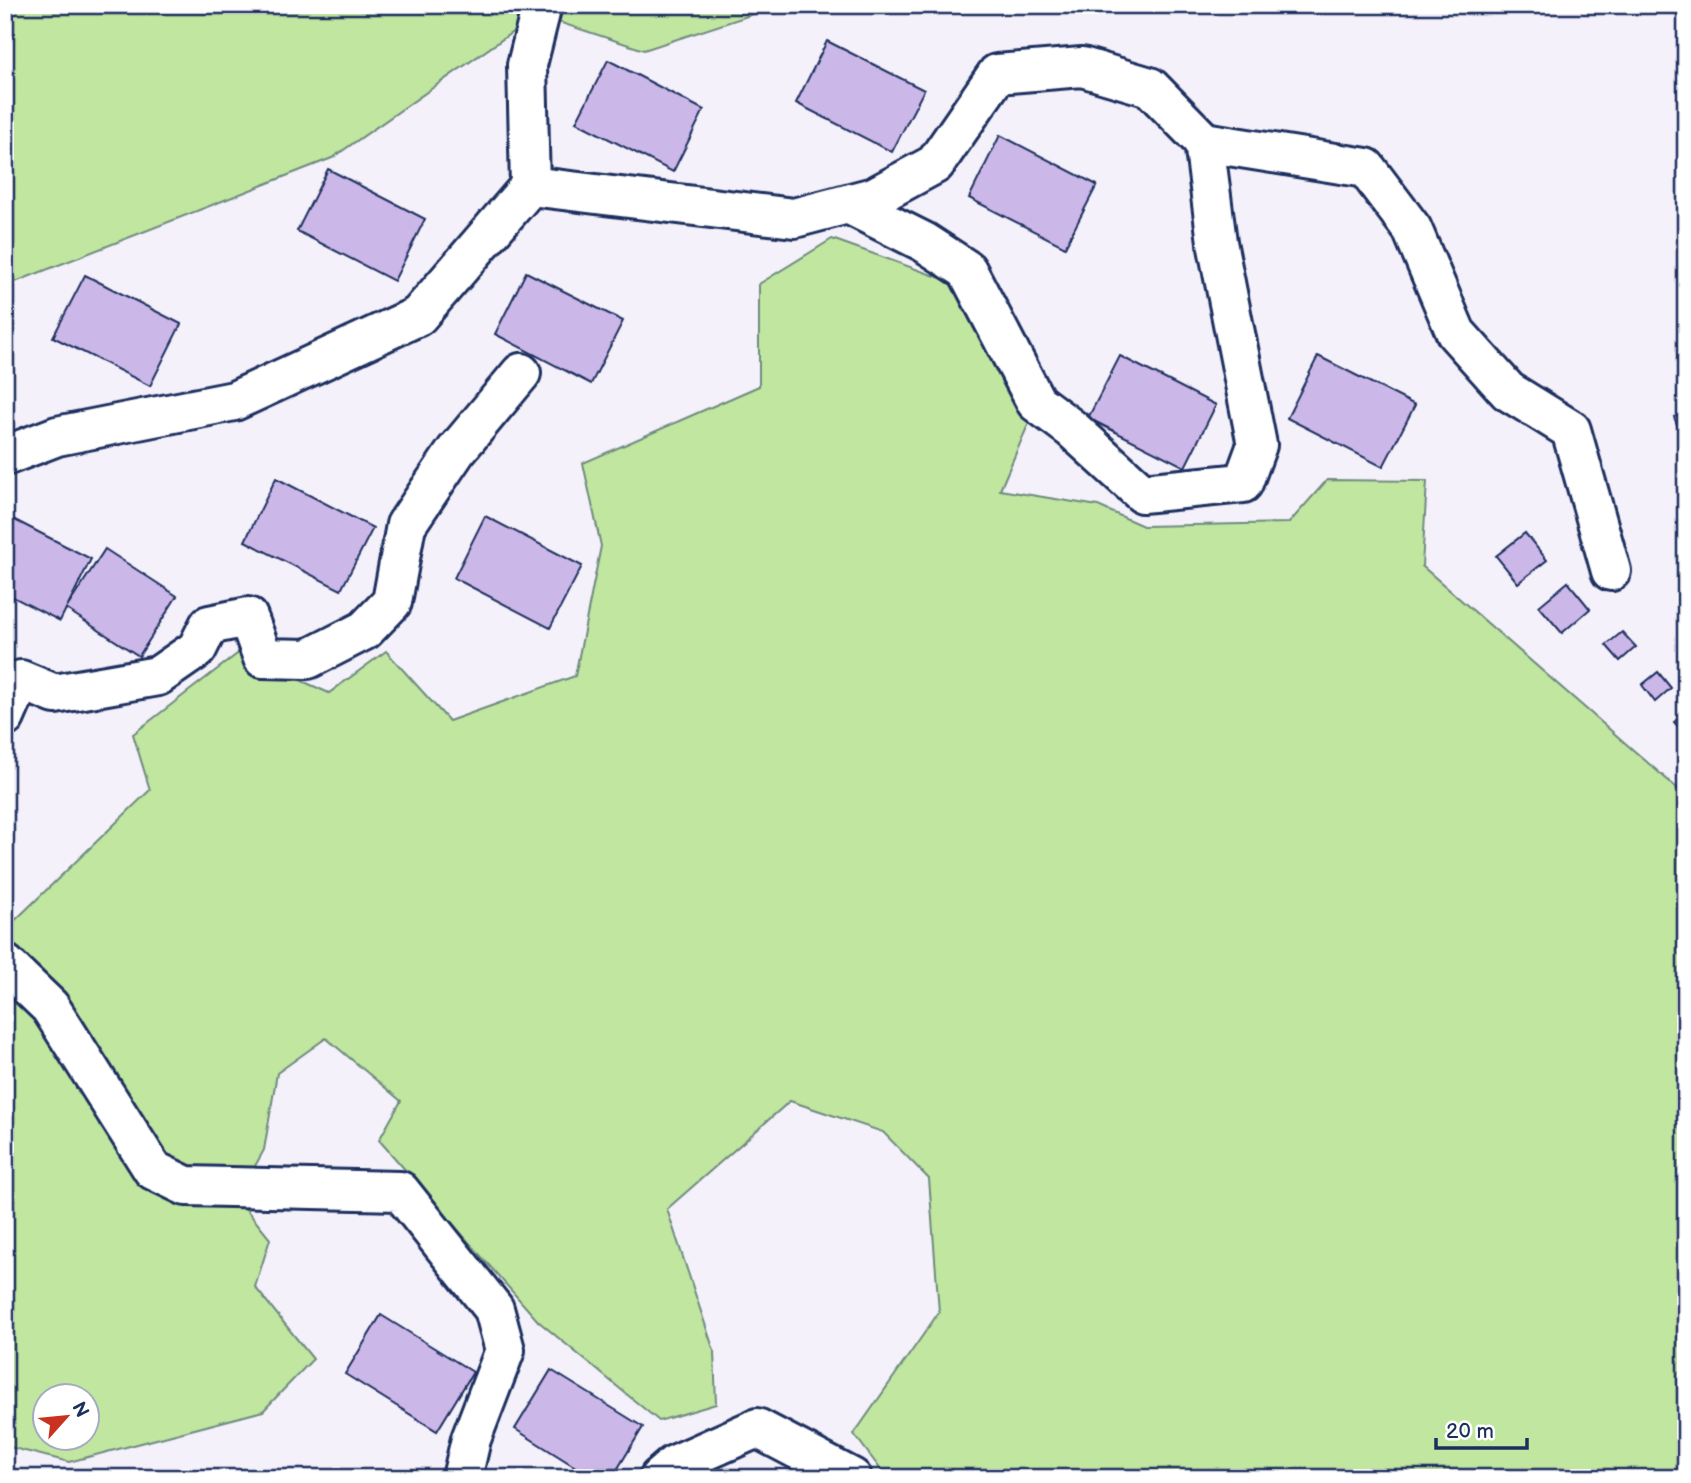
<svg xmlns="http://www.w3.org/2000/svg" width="1691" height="1483" font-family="'Balsamiq Sans',sans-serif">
<rect width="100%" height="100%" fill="#f5f1fa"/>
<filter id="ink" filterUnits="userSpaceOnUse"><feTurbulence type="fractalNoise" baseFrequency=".0143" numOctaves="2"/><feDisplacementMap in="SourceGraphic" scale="14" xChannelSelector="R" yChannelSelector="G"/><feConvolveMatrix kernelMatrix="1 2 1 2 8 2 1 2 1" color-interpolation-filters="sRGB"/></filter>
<g filter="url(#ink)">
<g fill="#c1e6a0" stroke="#6e8a7f" stroke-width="2" fill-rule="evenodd">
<path d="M5,5H781L644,50L537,15L332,158L5,286Z"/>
<path d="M832,239L952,282L1031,418L1000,490L1098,506L1143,526L1289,523L1327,480L1427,481L1422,566L1686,796V1478H887L854,1434L939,1312L929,1179L883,1132L790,1101L667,1209L714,1351L716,1404L659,1421L538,1321L379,1140L401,1101L326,1038L277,1073L264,1150L237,1198L270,1239L255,1287L313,1359L263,1411L69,1462L5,1446V930L150,790L133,734L272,627L282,672L329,693L386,651L449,721L575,676L601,546L583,463L759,386V284ZM46,1396H88V1438H46Z"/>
</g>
<g fill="#ccb8e8" stroke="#1b2f5e" stroke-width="2">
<path d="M827,41L924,90L892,152L796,103Z"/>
<path d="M608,60L704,110L673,172L576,122Z"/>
<path d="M1000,135L1097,185L1065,247L969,198Z"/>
<path d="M328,169L425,219L394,281L297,231Z"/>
<path d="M526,272L623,321L591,384L495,334Z"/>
<path d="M85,275L181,324L150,386L53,337Z"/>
<path d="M1120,356L1216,405L1185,467L1088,418Z"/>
<path d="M1318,356L1415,405L1383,467L1287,418Z"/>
<path d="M1686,412V447L1674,417Z"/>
<path d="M276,478L373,528L341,590L245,541Z"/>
<path d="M5,515L91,559L60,621L5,593Z"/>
<path d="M485,516L582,566L550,628L454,578Z"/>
<path d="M1525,533L1547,560L1518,583L1496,556Z"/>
<path d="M105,549L177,596L139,656L66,609Z"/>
<path d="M1568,582L1590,609L1562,633L1539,606Z"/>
<path d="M1622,632L1636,647L1620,661L1606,645Z"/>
<path d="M1658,672L1671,688L1655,702L1642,685Z"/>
<path d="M1686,712V735L1674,722Z"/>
<path d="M381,1315L473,1372L437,1431L345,1374Z"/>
<path d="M551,1370L643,1427L612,1478H593L515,1429Z"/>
</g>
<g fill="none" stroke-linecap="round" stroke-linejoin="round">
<g stroke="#1b2f5e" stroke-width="44">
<g id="minor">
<path d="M1204,142L1366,168L1412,229L1456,333L1508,391L1571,430L1611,571"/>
<path d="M530,186L527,65L542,5"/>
<path d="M5,456L57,436L234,401L418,316L530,186L794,218L874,197L935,164L997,74L1082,67L1150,87L1204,142L1217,242L1257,445L1243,483L1142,493L1072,429L1036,402L967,270L924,242L848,204"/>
<path d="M5,717L21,680L55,694L158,676L197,649L209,625L248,617L263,658L308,659L365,630L392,602L406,525L456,451L521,373"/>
<path d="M5,964L50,1007L153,1170L186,1186L400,1191L494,1309L505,1350L471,1439L462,1478"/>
<path d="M659,1478L674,1465L757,1428L852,1478"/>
</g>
</g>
<use href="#minor" stroke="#fff" stroke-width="38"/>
</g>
</g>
<rect width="1691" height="1483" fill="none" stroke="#fff" stroke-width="28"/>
<rect x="14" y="14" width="1663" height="1455" fill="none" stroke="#1b2f5e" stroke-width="2.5" filter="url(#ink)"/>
<g transform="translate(66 1417) rotate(63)"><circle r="33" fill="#ffffff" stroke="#a4acbf" stroke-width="2"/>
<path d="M0-5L12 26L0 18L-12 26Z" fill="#c8321e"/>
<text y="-10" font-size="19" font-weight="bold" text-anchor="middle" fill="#1b2f5e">N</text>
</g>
<path d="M1436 1438v10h91v-10" fill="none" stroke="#1b2f5e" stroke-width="3.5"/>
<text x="1446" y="1438" font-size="21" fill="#1b2f5e" stroke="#ffffff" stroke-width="5" paint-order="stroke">20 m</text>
</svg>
